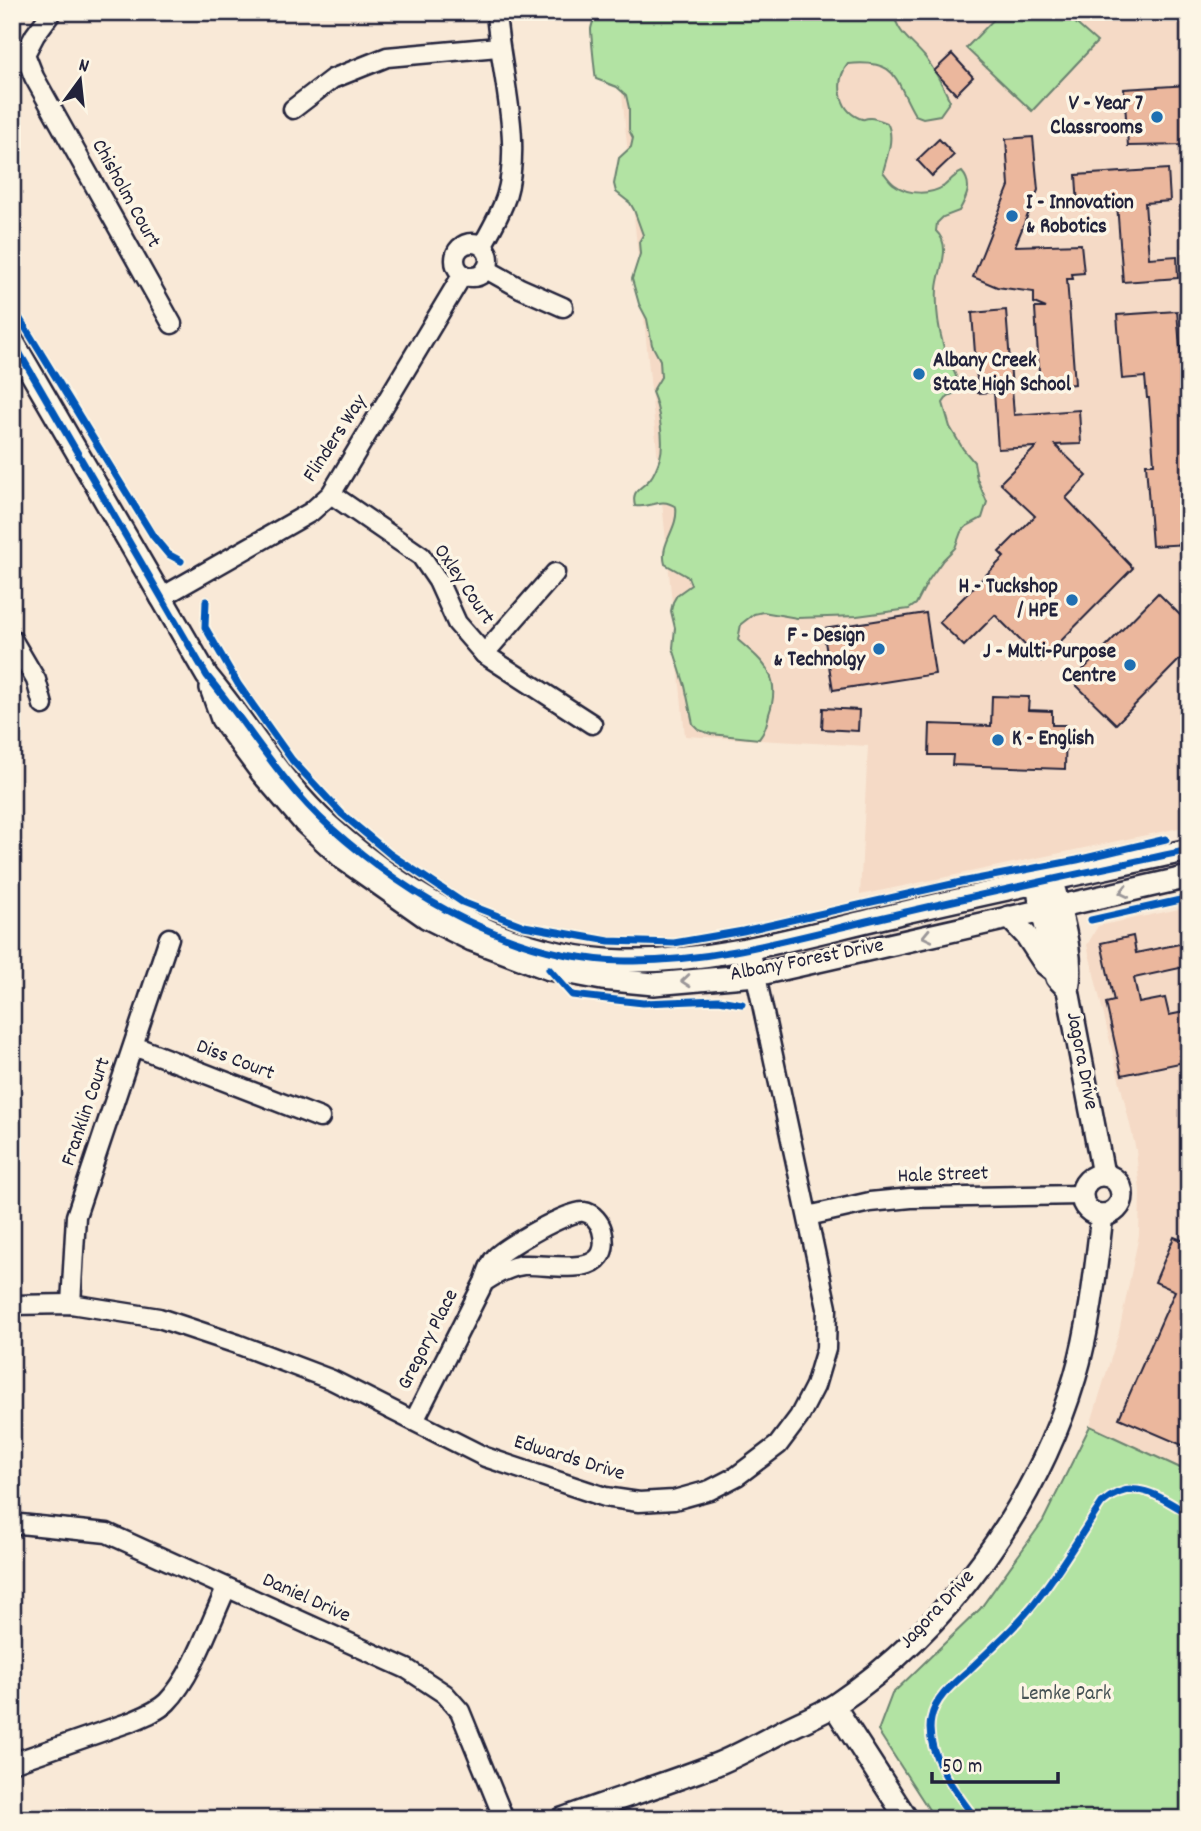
<svg xmlns="http://www.w3.org/2000/svg" width="1201" height="1831" font-family="Dekko,sans-serif">
<rect width="100%" height="100%" fill="#f9e9d7"/>
<filter id="ink" filterUnits="userSpaceOnUse"><feTurbulence type="fractalNoise" baseFrequency=".0143" numOctaves="2"/><feDisplacementMap in="SourceGraphic" scale="14" xChannelSelector="R" yChannelSelector="G"/><feConvolveMatrix kernelMatrix="1 2 1 2 8 2 1 2 1" color-interpolation-filters="sRGB"/></filter>
<g filter="url(#ink)">
<g fill="#f5dac6">
<path d="M614,12H1189V826L860,895L868,746L685,736Z"/>
<path d="M1189,907V1472L1090,1426L1119,1332L1139,1235L1140,1192L1136,1150L1087,945L1098,926Z"/>
</g>
<g fill="#b2e3a3" stroke="#6a826f" stroke-width="2">
<path d="M597,12H893C899,36 911,40 925,57C935,70 943,86 950,101L940,115L923,118L915,115C894,80 900,59 848,64C835,80 838,109 859,118C867,121 862,118 870,118C875,118 882,121 887,123C895,137 887,156 883,172C887,176 890,182 895,185C908,195 931,195 944,186C951,180 954,175 962,172C973,184 967,197 959,211L943,217L937,223L936,231C953,247 938,270 937,289C936,306 938,326 943,344C946,358 955,370 959,385L955,393L948,396L943,403L950,427L963,449L974,462L977,479L987,502L982,518L967,526L961,532L955,548L943,560L928,581L916,604L909,609L857,616L797,618L763,612L754,614L741,624L738,640C765,663 782,677 769,714C767,723 765,732 759,739L711,734L699,730L693,724L685,686L673,648L675,628L671,611L673,602L677,595L691,585L688,577L665,564C659,543 679,529 676,507C659,496 653,509 635,506C631,489 641,490 650,479C654,474 658,464 660,458C665,441 659,408 652,392L661,377L660,360L652,345L647,319L639,304L632,279L640,254L639,242L643,235L634,210L630,203L616,192L614,184L619,158L631,147L633,138L629,130V108L626,95L617,87L596,79C595,76 591,34 591,29C592,23 595,17 597,12Z"/>
<path d="M1001,12H1063L1097,42L1032,111L966,48Z"/>
<path d="M1090,1426L1189,1472V1819H935L878,1731L892,1694L980,1609L1043,1521Z"/>
</g>
<g fill="#ebb79d" stroke="#22223b" stroke-width="2">
<path d="M952,54L973,77L956,94L934,71Z"/>
<path d="M1189,85V145L1128,146L1124,89Z"/>
<path d="M1033,137L1038,190L1015,246L1081,244L1084,273L1072,274L1073,279H1067L1075,384L1040,387L1035,308H1046L1034,303V292L997,287L973,277L1009,186L1006,139Z"/>
<path d="M939,139L954,155L932,176L917,160Z"/>
<path d="M1168,169L1170,201L1145,203L1149,258L1177,256L1178,278L1123,282L1117,204L1078,207L1076,175Z"/>
<path d="M1006,310L1014,415L1079,410L1081,444L1055,445L1087,476L1066,498L1133,568L1041,661L995,615L964,646L939,622L1004,557L999,552L1035,516L1000,483L1036,447L998,449L994,392L978,393L972,313Z"/>
<path d="M1177,311L1186,420H1189V544L1152,546L1146,464H1154L1149,398H1147L1145,377L1122,379L1117,315Z"/>
<path d="M1158,593L1189,624V650L1116,724L1072,681Z"/>
<path d="M926,613L935,674L833,690L823,629Z"/>
<path d="M992,696L1029,697L1028,710L1052,711V725H1066L1065,769L952,765L953,755H929L930,724L991,726Z"/>
<path d="M823,708L859,710L858,731L822,729Z"/>
<path d="M1133,936L1136,953L1189,942V966L1134,978L1139,1003L1165,998L1169,1015L1189,1011V1061L1122,1075L1106,1003L1114,1001L1101,943Z"/>
<path d="M1174,1237L1189,1243V1448L1119,1418L1175,1291L1155,1282Z"/>
</g>
<g fill="none" stroke-linecap="round" stroke-linejoin="round">
<g stroke="#22223b" stroke-width="23">
<g id="minor">
<path d="M52,12L35,35L25,54L34,77L172,324"/>
<path d="M293,109L332,79L387,57L498,47"/>
<circle cx="472" cy="260" r="17"/>
<path d="M482,246C491,230 500,215 506,197C523,140 500,71 496,12"/>
<path d="M486,269L520,288L563,307"/>
<path d="M331,494L421,556L438,581L457,623L484,654L592,724"/>
<path d="M160,598L311,512L331,494L463,274"/>
<path d="M12,639L36,680L43,705"/>
<path d="M484,654L555,573"/>
<path d="M134,1046L320,1118"/>
<path d="M808,1216L870,1202L911,1198L1082,1195"/>
<path d="M71,1304L76,1216L169,938"/>
<path d="M12,1305L71,1304L159,1318L237,1344L332,1380L485,1457L605,1497L639,1502L674,1500L710,1490L737,1476L778,1445L799,1417L815,1386L826,1349L827,1308L750,948"/>
<path d="M415,1419L484,1282C487,1274 489,1264 495,1258C505,1247 571,1209 584,1212C593,1213 600,1223 602,1230C615,1282 551,1263 523,1265C508,1267 496,1274 484,1282"/>
<path d="M12,1527L20,1524L107,1533L407,1669L445,1694L460,1711L504,1819"/>
<path d="M12,1763L133,1721C145,1716 158,1711 167,1702C192,1677 211,1621 226,1589"/>
</g>
</g>
<g stroke="#22223b" stroke-width="26">
<g id="tertiary">
<path d="M12,340L207,676C248,725 281,783 329,826C410,899 514,959 625,961C717,963 808,934 897,914C994,891 1092,871 1189,850"/>
<path d="M211,688L222,719L262,773L304,822L345,860L426,917L472,940L549,969L602,979L654,984L756,975L1189,877"/>
<path d="M1055,892C1063,922 1074,959 1068,990L1103,1174"/>
<path d="M1039,896L1057,978L1064,985"/>
<path d="M1009,917L1026,935L1045,964L1054,971"/>
<circle cx="1102" cy="1195" r="20"/>
<path d="M834,1706L907,1819"/>
<path d="M562,1819C611,1801 662,1785 712,1766C736,1757 760,1743 783,1731C800,1722 819,1715 835,1705C948,1629 1036,1507 1075,1377C1090,1327 1096,1267 1102,1215"/>
</g>
</g>
<use href="#minor" stroke="#fcf5e5" stroke-width="18"/>
<use href="#tertiary" stroke="#fcf5e5" stroke-width="21"/>
<g stroke="#fcf5e5" stroke-width="11">
<g id="cycleway">
<path d="M12,306L153,536L168,554L181,561"/>
<path d="M12,340L207,676C248,725 281,783 329,826C410,899 514,959 625,961C717,963 808,934 897,914C994,891 1092,871 1189,850"/>
<path d="M206,601L205,627L238,684L292,760L342,814L390,854L462,902L524,926L609,941L674,943L743,931L961,882L1077,860L1166,839"/>
<path d="M1091,920L1189,898"/>
<path d="M549,969L572,995L643,1003L719,1000L742,1004"/>
<path d="M976,1819C957,1794 924,1753 931,1719C935,1698 953,1684 969,1670C993,1647 1019,1624 1039,1597C1062,1567 1081,1534 1102,1503C1134,1476 1158,1496 1189,1514"/>
</g>
</g>
<use href="#cycleway" stroke="#0057b8" stroke-width="7"/>
</g>
<defs><path id="oneway-chevron" d="M-2-3.5L2.5 0L-2 3.5" fill="none" stroke-width="1.6" stroke-linecap="round" stroke-linejoin="round" transform="scale(1.75)"/></defs>
<g stroke="#9a9698">
<use href="#oneway-chevron" transform="translate(1124 892) rotate(167)"/>
<use href="#oneway-chevron" transform="translate(927 936) rotate(167)"/>
<use href="#oneway-chevron" transform="translate(686 981) rotate(175)"/>
</g>
</g>
<g fill="#1f6fb2" stroke="#fcf5e5" stroke-width="2.5">
<circle cx="1157" cy="117" r="7"/>
<circle cx="1012" cy="216" r="7"/>
<circle cx="919" cy="374" r="7"/>
<circle cx="1072" cy="600" r="7"/>
<circle cx="879" cy="649" r="7"/>
<circle cx="1130" cy="665" r="7"/>
<circle cx="998" cy="740" r="7"/>
</g>
<g text-anchor="middle" dominant-baseline="central" stroke-width="7" stroke-linejoin="round" paint-order="stroke">
<g font-size="21" font-weight="bold" fill="#22223b" stroke="#fcf5e5" text-anchor="end">
<text x="1143" y="105">V - Year 7<tspan x="1143" dy="24">Classrooms</tspan></text>
<text x="1026" y="204" text-anchor="start">I - Innovation<tspan x="1026" dy="24">&amp; Robotics</tspan></text>
<text x="933" y="362" text-anchor="start">Albany Creek<tspan x="933" dy="24">State High School</tspan></text>
<text x="1058" y="588">H - Tuckshop<tspan x="1058" dy="24">/ HPE</tspan></text>
<text x="865" y="637">F - Design<tspan x="865" dy="24">&amp; Technolgy</tspan></text>
<text x="1116" y="653">J - Multi-Purpose<tspan x="1116" dy="24">Centre</tspan></text>
<text x="1012" y="740" text-anchor="start">K - English</text>
</g>
<g font-size="21" fill="#22223b" stroke="#fcf5e5">
<text transform="translate(125 194) rotate(61)">Chisholm Court</text>
<text transform="translate(336 439) rotate(-57)">Flinders Way</text>
<text transform="translate(463 585) rotate(56)">Oxley Court</text>
<text transform="translate(807 961) rotate(-11)">Albany Forest Drive</text>
<text transform="translate(235 1061) rotate(21)">Diss Court</text>
<text transform="translate(1081 1061) rotate(79)">Jagora Drive</text>
<text transform="translate(87 1112) rotate(-71)">Franklin Court</text>
<text transform="translate(943 1176) rotate(-2)">Hale Street</text>
<text transform="translate(429 1340) rotate(-63)">Gregory Place</text>
<text transform="translate(569 1459) rotate(17)">Edwards Drive</text>
<text transform="translate(306 1599) rotate(24)">Daniel Drive</text>
<text transform="translate(938 1610) rotate(-47)">Jagora Drive</text>
</g>
<g font-size="21" fill="#465255" stroke="#fcf5e5">
<text x="1066" y="1695">Lemke Park</text>
</g>
</g>
<rect width="1201" height="1831" fill="none" stroke="#fcf5e5" stroke-width="42"/>
<rect x="21" y="21" width="1159" height="1789" fill="none" stroke="#22223b" stroke-width="2.5" filter="url(#ink)"/>
<g transform="translate(80 80) rotate(15)" stroke="#fcf5e5" stroke-width="5" paint-order="stroke">
<path d="M0-5L12 26L0 18L-12 26Z" fill="#22223b"/>
<text y="-10" font-size="19" font-weight="bold" text-anchor="middle" fill="#22223b">N</text>
</g>
<path d="M932 1772v10h126v-10" fill="none" stroke="#22223b" stroke-width="3.5"/>
<text x="942" y="1772" font-size="21" fill="#22223b" stroke="#fcf5e5" stroke-width="5" paint-order="stroke">50 m</text>
</svg>
